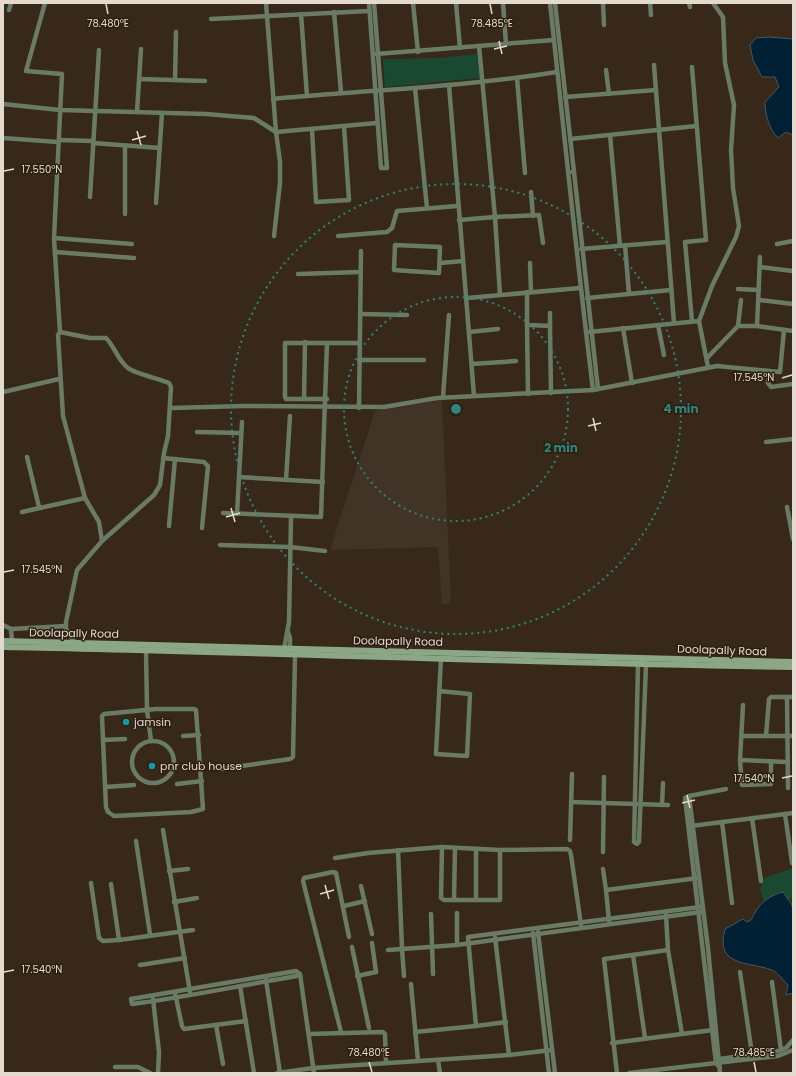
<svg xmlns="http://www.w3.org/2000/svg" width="796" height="1076" font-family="Poppins,sans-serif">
<rect width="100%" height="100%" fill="#372819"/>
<path fill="#413326" d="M442,400L451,603L442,604L438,547L330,550L375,411Z"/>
<g fill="#1a4932">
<path d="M477,54L480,78L385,87L383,59L438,58Z"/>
<path d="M793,868V898L788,899L784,893L764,901L760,889L764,878Z"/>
</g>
<g fill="#012033" stroke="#455862">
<path d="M769,37L793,39V135L786,132L778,138C769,129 765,114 765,102L779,87L775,77H762L753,60L750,45L756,38Z"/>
<path d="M783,892L792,905L793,913V993L786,995L788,985C783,980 778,973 772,970C747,961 715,967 725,929L743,919L747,922L751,920C758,905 767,896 783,892Z"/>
</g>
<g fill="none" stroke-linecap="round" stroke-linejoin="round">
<g stroke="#697b65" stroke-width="4.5">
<path d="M45,3L26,71L62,74L54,238L60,332L58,335L63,416L85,498L99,522L102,541"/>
<path d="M266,3L276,132L280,162V183L274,236"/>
<path d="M369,3L381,168H387L374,3"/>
<path d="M413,3L418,52"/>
<path d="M456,3L460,48"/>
<path d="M503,3L506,44"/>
<path d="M550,3C564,132 577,261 593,390"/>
<path d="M555,3L574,172H572"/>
<path d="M603,3L604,25"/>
<path d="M650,3L651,15"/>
<path d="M689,3L690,7"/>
<path d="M9,10L11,3"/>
<path d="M334,12L341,92"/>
<path d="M301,14L307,96"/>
<path d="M211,19L369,11"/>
<path d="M479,46L495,217L539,215L543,243"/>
<path d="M376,54L554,40"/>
<path d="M654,65L674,323"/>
<path d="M606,70L609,94"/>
<path d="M517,78L525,173"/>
<path d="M139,79L205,81"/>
<path d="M175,80L176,32"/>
<path d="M449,85L474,396"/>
<path d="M415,88L427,208"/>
<path d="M565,97L656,90"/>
<path d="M273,99C368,90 463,87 557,72"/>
<path d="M3,104L60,110L206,114L254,118L276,132L377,123"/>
<path d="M137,112L141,49"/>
<path d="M312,129L316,202L349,200L344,126"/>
<path d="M610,135L620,246"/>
<path d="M3,138L58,142"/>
<path d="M570,139L696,126"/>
<path d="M59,140L93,141"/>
<path d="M93,143L160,148"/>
<path d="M574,172L598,389"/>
<path d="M531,192L533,216"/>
<path d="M90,197L99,50"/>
<path d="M156,203L162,113"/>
<path d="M125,214V146"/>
<path d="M459,220L495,217L500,295"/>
<path d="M338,236L387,232L392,228L397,211L457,206"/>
<path d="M54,238L132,244"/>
<path d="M777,244L793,241"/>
<path d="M395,245L440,247L439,273L394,270Z"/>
<path d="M625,245L629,294"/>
<path d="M581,249L667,242"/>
<path d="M55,252L134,258"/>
<path d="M440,263L463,261"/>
<path d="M530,263L531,292"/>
<path d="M760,267L793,271"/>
<path d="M298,274L360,272"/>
<path d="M738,289L759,290"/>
<path d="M527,292V324L529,325L550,326L551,393"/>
<path d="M467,298L580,288"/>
<path d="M587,298L671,290"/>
<path d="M759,300L793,304"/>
<path d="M550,313V326"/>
<path d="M360,314L407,315"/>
<path d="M692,321L685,242L706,240L692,67"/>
<path d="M527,324L528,394"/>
<path d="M658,325L664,355"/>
<path d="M738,326L741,300"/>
<path d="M757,326L760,257"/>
<path d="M623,328L632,383"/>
<path d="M60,332L90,338H106C115,347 118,361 128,368C134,373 159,379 169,383L171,387L168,436L164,453L160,485L154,495L102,541L77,570L66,622V629L75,643"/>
<path d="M469,332L498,329"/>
<path d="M589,332L699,321"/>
<path d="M707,358L738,326H757L793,331"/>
<path d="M359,360H424"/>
<path d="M472,364L516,361"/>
<path d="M708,367L699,321L712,286L736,237L739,226L733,188L731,150L734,105L725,63L723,17L713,3"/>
<path d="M769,371L780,372L784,330"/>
<path d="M3,392L59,379"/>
<path d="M443,397L449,315"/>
<path d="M304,399L305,342"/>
<path d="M327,399H286L285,397V343H360"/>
<path d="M171,408L243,406L384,407L437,398L593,390L717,366L769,371L768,383L771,387L793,384"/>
<path d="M359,408L361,251"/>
<path d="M197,432L241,433"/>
<path d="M766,442L793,439"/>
<path d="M27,457L39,507"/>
<path d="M163,458L204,462L208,466L202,528"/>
<path d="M239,477L323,482"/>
<path d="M286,480L290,416"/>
<path d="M787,507L793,539"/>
<path d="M22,512L85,498"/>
<path d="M223,513L321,517L327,343"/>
<path d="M237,514L242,422"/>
<path d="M169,526L175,459"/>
<path d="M220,545L290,547L325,551"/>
<path d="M3,625L11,629L12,642"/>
<path d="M11,629L66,626"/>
<path d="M288,632L290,638V648"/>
<path d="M284,649L289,622L291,517"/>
<path d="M146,651L147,710L151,741"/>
<path d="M638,664L634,842L637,844L639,842L646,665"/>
<path d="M439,691L470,694L467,756L436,754L441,658"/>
<path d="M787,697L788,788"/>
<path d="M743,705L740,760L742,785L771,784V761"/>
<path d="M156,709H194L196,710L203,809L191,812L114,816L108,812L106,807L102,716L104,714Z"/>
<path d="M183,736L199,735"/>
<path d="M742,736H793"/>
<path d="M766,736L769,699L771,697H793"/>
<path d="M103,740L125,739"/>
<circle cx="153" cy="762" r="21"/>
<path d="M740,760L788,762"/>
<path d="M221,769L290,759L293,757L295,655"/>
<path d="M177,784L202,781"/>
<path d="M105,787L134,785"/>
<path d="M689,796L726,789"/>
<path d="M571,802L668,805"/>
<path d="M662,805L663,783"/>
<path d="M785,814L792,863"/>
<path d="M752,818L761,881"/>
<path d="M722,822L732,903"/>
<path d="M691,826L793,813"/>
<path d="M163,830L190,992"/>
<path d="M570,840L572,774"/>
<path d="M136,841L150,934"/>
<path d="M442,847L441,898L444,900H476"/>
<path d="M398,850L402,949L457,945L701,912"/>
<path d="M476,850V900H500V850"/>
<path d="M603,852L604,777"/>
<path d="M335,858L368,853L442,847L500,850L567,849L570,851L571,855L581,925"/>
<path d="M603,869L606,890"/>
<path d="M169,871L188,869"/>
<path d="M91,883L99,938L103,941L119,940L111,884"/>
<path d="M361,886L372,934"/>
<path d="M454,900L455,848"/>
<path d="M174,902L197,898"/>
<path d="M344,906L365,901"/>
<path d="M431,914L433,974"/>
<path d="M666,915L668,950L682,1034"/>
<path d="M609,921L606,890L698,878"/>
<path d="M538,932L555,1073"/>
<path d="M533,933L549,1073"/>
<path d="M495,937L509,1055"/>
<path d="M119,940L193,930"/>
<path d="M457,945V913"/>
<path d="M352,947L369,1028"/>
<path d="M388,950L402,949L404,976"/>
<path d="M633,955L645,1038"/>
<path d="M140,965L185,958"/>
<path d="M740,972L752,1054"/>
<path d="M300,974L297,976C242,985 188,997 132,1004L131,999L296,971L300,974L314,1073"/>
<path d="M357,976L376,972L372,943"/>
<path d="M266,980L280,1073"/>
<path d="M772,982L781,1050"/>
<path d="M411,984L418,1061"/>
<path d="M240,986L254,1073"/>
<path d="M175,993L182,1026L184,1029L246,1021"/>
<path d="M153,999L159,1052L158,1073"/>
<path d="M216,1025L223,1064"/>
<path d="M476,1026L506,1022"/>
<path d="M341,1032L303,881L304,878L333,872L336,873L349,937"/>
<path d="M415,1032L476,1026L468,937L700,907"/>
<path d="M309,1034L383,1032L385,1034L386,1063"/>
<path d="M612,1043L713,1030"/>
<path d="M719,1059L778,1051L786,1048L793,1040"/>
<path d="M438,1060L440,1073"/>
<path d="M115,1067H138L150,1073"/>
<path d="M720,1068L716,1063L685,798L689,796L708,948L720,1073"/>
<path d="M277,1073L313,1068L509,1055L552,1050"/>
<path d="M617,1073L604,959L668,950"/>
<path d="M629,1073L778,1056L793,1050"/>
</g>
<g stroke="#8ba785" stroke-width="6">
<path d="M3,641L793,662"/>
<path d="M3,647C266,652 530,663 793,667"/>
</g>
</g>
<path fill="none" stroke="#e3d9cf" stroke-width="1.5" d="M106,4L108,14M490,4L492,14M499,41L502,54M494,49L507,46M137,131L141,145M132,140L146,136M4,171L14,169M782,378L792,375M593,418L596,431M588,426L601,423M231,508L235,522M226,517L240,513M4,572L14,570M782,778L792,776M687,795L690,808M682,803L695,800M325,885L329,899M320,894L334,890M4,972L14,970M369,1062L372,1072M754,1062L756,1072"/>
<g fill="none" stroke="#2f857d" stroke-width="2" stroke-dasharray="2 4">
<circle cx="456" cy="409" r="112"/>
<circle cx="456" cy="409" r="225"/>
</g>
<g fill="#0f9aa8" stroke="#2d1f0f" stroke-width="1.5">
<circle cx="126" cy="722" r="4"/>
<circle cx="152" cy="766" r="4"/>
</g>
<g text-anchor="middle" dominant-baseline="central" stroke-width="3" stroke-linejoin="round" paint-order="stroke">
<g font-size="11" fill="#e3d9cf" stroke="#2d1f0f">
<text transform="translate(74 633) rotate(1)">Doolapally Road</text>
<text transform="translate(398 641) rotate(1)">Doolapally Road</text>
<text transform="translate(722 650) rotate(2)">Doolapally Road</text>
</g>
<g font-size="11" fill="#e3d9cf" stroke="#2d1f0f" text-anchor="start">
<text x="134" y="722">jamsin</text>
<text x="160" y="766">pnr club house</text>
</g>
</g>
<g font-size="10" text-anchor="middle" fill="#e3d9cf" stroke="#2d1f0f" stroke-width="3" stroke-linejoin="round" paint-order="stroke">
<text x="108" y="27">78.480°E</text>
<text x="492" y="27">78.485°E</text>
<text x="42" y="173">17.550°N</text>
<text x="754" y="381">17.545°N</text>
<text x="42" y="573">17.545°N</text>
<text x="754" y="782">17.540°N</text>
<text x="42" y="973">17.540°N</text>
<text x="369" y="1056">78.480°E</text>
<text x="754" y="1056">78.485°E</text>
</g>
<circle cx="456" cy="409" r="6" fill="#2f857d" stroke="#2d1f0f" stroke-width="2"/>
<g font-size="12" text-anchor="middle" font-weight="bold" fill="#2f857d" stroke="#2d1f0f" stroke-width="3" stroke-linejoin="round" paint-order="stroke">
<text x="681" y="413">4 min</text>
<text x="561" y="452">2 min</text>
</g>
<rect width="796" height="1076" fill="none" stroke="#e3d9cf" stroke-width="8"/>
</svg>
